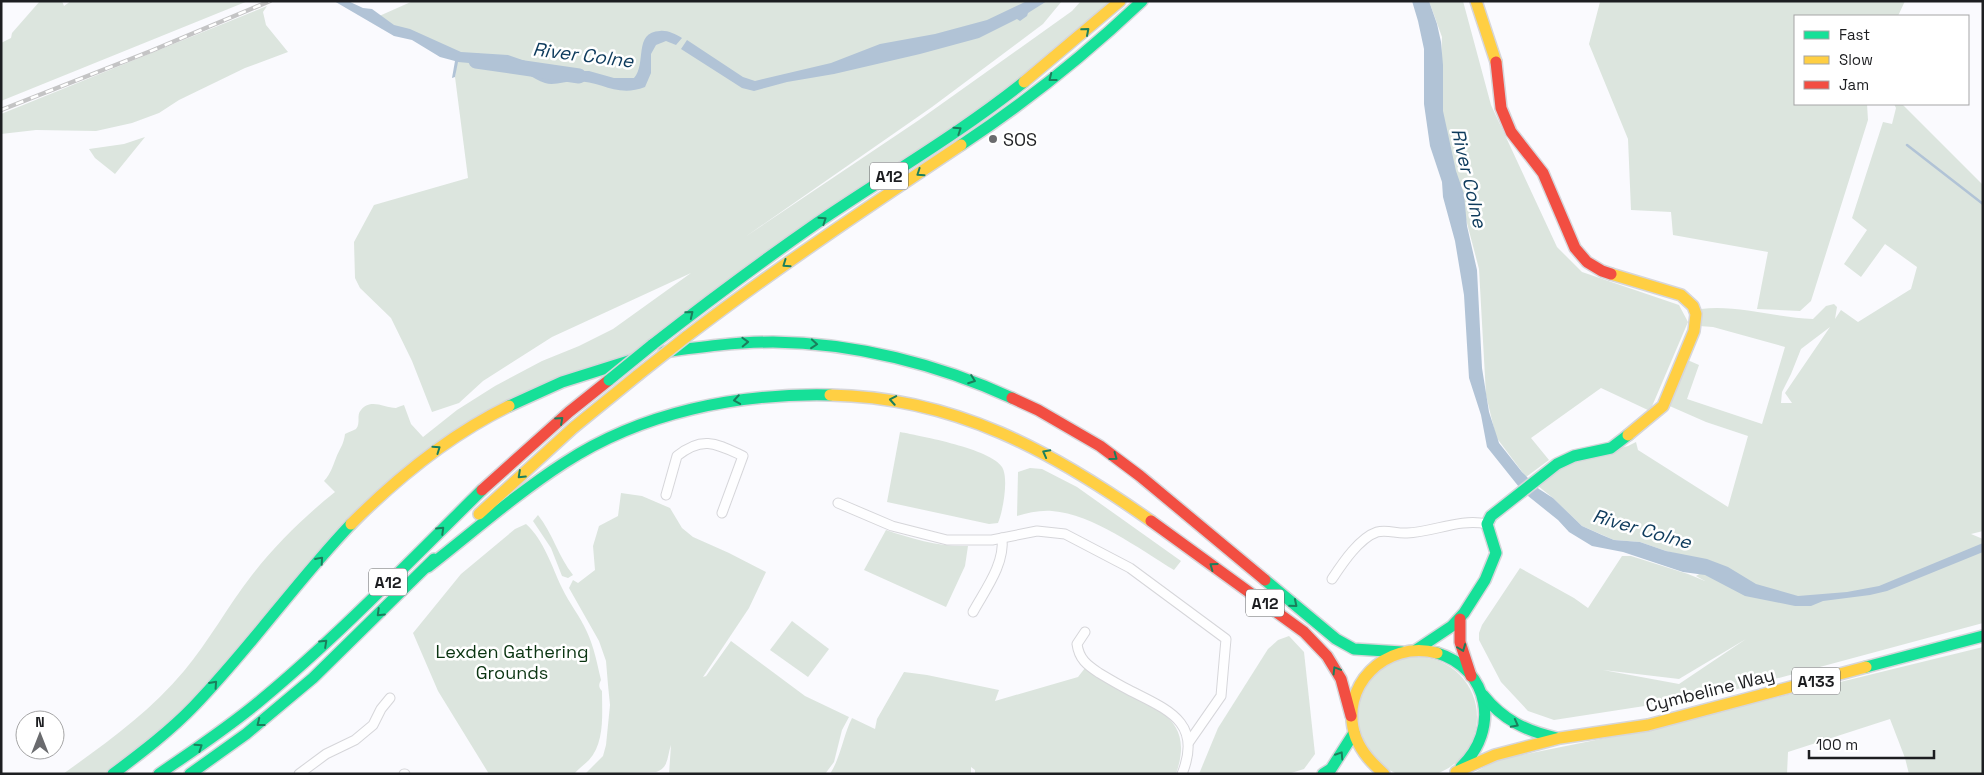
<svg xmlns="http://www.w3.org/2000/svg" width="1984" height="775" font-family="'Space Grotesk',sans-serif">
<rect width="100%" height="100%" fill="#fafafe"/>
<g fill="#dce5de" fill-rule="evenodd">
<path d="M40,1H62L64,6L71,1H248L1,101V43L11,38L12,33Z"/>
<path d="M413,1H1062L1043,24L932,107L745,237L919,120L1072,11L1081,1H1111L1091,21L966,120L625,358L430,450L184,713L110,774H63C106,743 150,712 184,671C209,641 228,606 252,575C276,544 305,516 335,492L324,481C331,473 332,468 336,458C339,450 344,444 345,434C348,432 353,431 356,429C361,423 356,415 361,410C371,398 384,408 396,408C398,407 401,406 404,405L411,424L423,437L457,410L495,386L542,361L579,346L613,329L691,273L552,337L483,381L459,403L432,412L412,361L391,318L360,288L355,278L354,242L374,205L468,178L455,77L457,62L377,17Z"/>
<path d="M1429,1H1463L1491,105L1557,247L1582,272L1679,305L1688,322L1650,411L1601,388L1531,438L1549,460L1526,477L1496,437L1486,395L1479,269L1439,116L1442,37Z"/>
<path d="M1598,1H1905L1898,16H1795V104H1867L1868,120L1811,301L1800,311L1757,309L1768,252L1673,235L1671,212L1631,210L1628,139L1589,44L1600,2Z"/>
<path d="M267,6L263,12L266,25L288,52L245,68L179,100L159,113L132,123L96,131L36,130L1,134V114Z"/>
<path d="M1894,104H1902L1983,185V531L1971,534L1983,539V623L1667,708L1654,702L1651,705L1554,720L1528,711L1501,682L1479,640V633L1482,625L1520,568L1574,598L1588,608L1622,556H1631L1688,574L1705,581L1696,576L1716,564L1666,551L1640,542L1614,540L1582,526L1553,498L1533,482L1581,459L1628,446L1636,442L1638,450L1728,507L1748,436L1706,422L1665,404L1683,358L1699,365L1687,399L1762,424L1785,347L1713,327L1699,326L1701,309C1735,304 1778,318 1813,319L1826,306L1834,304L1837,307L1835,319L1841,310L1858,322L1911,289L1917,267L1885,244L1861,277L1844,264L1867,230L1852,218L1883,122L1892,124L1896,108ZM1830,327L1785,393L1792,403H1781L1782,392L1791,374L1801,349ZM1746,639L1679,684L1603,670L1679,679Z"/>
<path d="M145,137L115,174L95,158L89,149L124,144Z"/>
<path d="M900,432C921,436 991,449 1002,467C1009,478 1003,511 998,523L989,524L887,502Z"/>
<path d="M1030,468L1042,469L1077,487L1181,561L1174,570C1139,549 1093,514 1052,511C1040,510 1028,513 1017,516L1018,472Z"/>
<path d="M621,493L642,496L670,508L682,528L693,537L729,553L766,572L749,608L703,677L706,676L731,641L805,696L849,717L842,730L834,762L825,774H669L671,745C667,756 669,768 656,772L585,774L603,756L606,745L610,705L608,685L606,661L599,641L569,588L573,580L578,583L595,570L593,546L599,526L618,516Z"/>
<path d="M538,515C553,534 558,556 573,575L568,578L562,576L551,548L533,521Z"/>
<path d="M526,524C544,540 552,567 562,588C569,603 580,616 587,632C594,647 597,663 601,680C599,684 598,687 602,691C602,714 605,742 589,760C584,765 578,769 574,774H489L438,691L413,633L461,574L515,529Z"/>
<path d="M886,530C913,539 939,547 968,546L965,566L946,607L864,570Z"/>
<path d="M792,621L829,649L808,677L770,650Z"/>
<path d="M1289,636L1304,652L1315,754L1304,769L1288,774H1199L1218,728L1268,649L1278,640Z"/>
<path d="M1983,647V774H1909L1905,758L1890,719L1788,752L1787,774H1472L1497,760L1645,730Z"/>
<circle cx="1417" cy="717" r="60"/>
<path d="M1085,668C1096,675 1106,683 1118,689C1157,709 1195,719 1176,774H975V770L971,767V774H830C841,757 843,736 852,718L875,729L877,719L904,672L927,675L999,690L995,701L1078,677Z"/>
</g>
<g fill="#b1c3d6">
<path d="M334,1H348L363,8L372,9L394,25L410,29L461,52L508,55L531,63L539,70L550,74L568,71H589L614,78H634C647,64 633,32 660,31C667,30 675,34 682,38L676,45L666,41L656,45L651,54V73L645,87C617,98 602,81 575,81C565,81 554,86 545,83C531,78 520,67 503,64C488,62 473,64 458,62L455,77L452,78L455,61L440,57L412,40L394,36Z"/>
<path d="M1027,1H1047L1028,13L1027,16L1020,21L1017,19L979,38L920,54L834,74L787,82L754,91L742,88L681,49L687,40L743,77L755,81L831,63L880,44L935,34L987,20Z"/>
<path d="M1412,1H1429L1437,24L1441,42L1443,65V111L1456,171L1464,194L1467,226L1477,270L1482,368L1489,412L1499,443L1522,472L1539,489L1553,498L1582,526L1602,535L1614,540L1640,542L1666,551L1707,559L1728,567L1756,584L1798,596L1847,592L1879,586L1983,543V552L1887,591L1870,595L1823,601L1811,606H1795L1745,596L1705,575L1683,572L1623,552L1592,546L1569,532L1558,520L1523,492L1487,447L1481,415L1469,378L1464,295L1455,241L1443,197L1442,182L1430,146L1424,104V49L1418,21Z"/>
</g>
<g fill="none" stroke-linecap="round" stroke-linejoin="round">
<path stroke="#b1c3d6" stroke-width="2.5" d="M1907,145L1983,204"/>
<path stroke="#b1c3d6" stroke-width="15" d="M476,61L579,76"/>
<g stroke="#d6d6da" stroke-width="11">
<g id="street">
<path d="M666,495L677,456C703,435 717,444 743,456L722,513"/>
<path d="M838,503L892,526L947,540H992L1037,531L1065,534L1130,568L1226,639L1221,696L1189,742"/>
<path d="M1332,579C1342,564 1359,538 1377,532C1387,529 1397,534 1407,533C1434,532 1460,518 1487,524"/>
<path d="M973,612C985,590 1005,564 1002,538"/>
<path d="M1085,632L1077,644C1079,659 1087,665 1099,673C1109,679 1119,685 1129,690C1168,710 1203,722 1182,774"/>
<path d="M299,774L326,754L355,740L373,725L381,709L390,698"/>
<path d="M404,774H405"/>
</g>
</g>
<g stroke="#d6d6da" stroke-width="14">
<g id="fast">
<path d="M961,145C1025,103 1086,54 1142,1"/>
<path d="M652,345C706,303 761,262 817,223C886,176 959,134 1024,82"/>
<path d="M664,352C700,347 737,342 773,342C855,343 938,364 1012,398"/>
<path d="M509,406L562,382L635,359"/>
<path d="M428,567C473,532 516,494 564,463C642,412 738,393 830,395"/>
<path d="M1265,580L1336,639L1354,649L1402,652"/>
<path d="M1416,650L1452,626L1464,613L1485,580L1496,553L1487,524L1491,516L1557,464L1574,456L1611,448L1628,435"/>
<path d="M1437,653C1490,669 1500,730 1461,767"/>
<path d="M1866,667L1983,636"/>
<path d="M1483,695C1503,720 1526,731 1557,738"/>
<path d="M113,774C141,753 170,731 194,706C250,648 296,582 351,524"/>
<path d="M159,774C194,750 229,727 261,700C339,635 410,561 482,490"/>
<path d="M190,774L246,734L313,678L434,559"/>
<path d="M1323,774L1331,769L1354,733"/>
</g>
</g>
<g stroke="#d6d6da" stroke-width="14">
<g id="slow">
<path d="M1476,1L1496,62"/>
<path d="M1024,82L1120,1"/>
<path d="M1611,274L1681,295L1693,306L1696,314L1694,331L1663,406L1628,435"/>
<path d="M686,337C775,269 868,207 961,145"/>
<path d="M830,395C954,397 1052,451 1151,521"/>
<path d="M479,514L573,428L638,375"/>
<path d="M351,524C398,477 449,435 509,406"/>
<path d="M1456,772L1495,755L1560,738L1648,725L1866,667"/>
<path d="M1384,774C1372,763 1362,753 1356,738C1337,687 1386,639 1437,653"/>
</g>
</g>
<g stroke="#d6d6da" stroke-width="14">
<g id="jam">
<path d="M1496,62L1501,108L1511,132L1543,173L1575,248L1587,262L1602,271L1611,274"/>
<path d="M1012,398L1038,410L1100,446L1140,476L1265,580"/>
<path d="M482,490L569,412L609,380"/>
<path d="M1151,521L1304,632L1327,656L1341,679L1351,716"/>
<path d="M1460,619V642L1471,676"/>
</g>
</g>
<use href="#street" stroke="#fefeff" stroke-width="9"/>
<use href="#fast" stroke="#16e098" stroke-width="11"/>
<use href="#slow" stroke="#ffcf43" stroke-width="11"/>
<use href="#jam" stroke="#f24e42" stroke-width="11"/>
<g stroke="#c4c4c5" stroke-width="4.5">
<path id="rail" d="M1,110L151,51L270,1"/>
</g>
<use href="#rail" stroke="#fff" stroke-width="2.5" stroke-dasharray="8" stroke-linecap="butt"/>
<g stroke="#d6d6da" stroke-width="14" stroke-linecap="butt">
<path id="fast-bridge" d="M609,380L652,345"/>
</g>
<g stroke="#d6d6da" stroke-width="14" stroke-linecap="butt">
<path id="slow-bridge" d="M638,375L686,337"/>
</g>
<use href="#fast-bridge" stroke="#16e098" stroke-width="11"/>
<use href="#slow-bridge" stroke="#ffcf43" stroke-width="11"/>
</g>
<defs><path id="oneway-chevron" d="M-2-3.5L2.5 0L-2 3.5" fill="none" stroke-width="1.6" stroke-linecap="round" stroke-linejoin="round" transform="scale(1.25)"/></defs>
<g stroke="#1a7f5c">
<use href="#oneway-chevron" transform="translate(1086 31) rotate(-41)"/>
<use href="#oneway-chevron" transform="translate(1052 78) rotate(142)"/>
<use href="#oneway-chevron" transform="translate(958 130) rotate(-34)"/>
<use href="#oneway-chevron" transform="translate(920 173) rotate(146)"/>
<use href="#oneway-chevron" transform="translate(823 220) rotate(-34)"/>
<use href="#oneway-chevron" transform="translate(786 264) rotate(145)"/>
<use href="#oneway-chevron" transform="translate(690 314) rotate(-39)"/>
<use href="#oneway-chevron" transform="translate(745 342) rotate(-2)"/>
<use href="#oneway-chevron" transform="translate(814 344) rotate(5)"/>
<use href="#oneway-chevron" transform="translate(972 380) rotate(20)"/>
<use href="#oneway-chevron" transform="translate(737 400) rotate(171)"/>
<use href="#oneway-chevron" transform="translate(893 400) rotate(-170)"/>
<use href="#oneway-chevron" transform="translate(560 420) rotate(-42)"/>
<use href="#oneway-chevron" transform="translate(437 449) rotate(-35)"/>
<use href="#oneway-chevron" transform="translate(1046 453) rotate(-152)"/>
<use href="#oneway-chevron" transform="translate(1114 457) rotate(36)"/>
<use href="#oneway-chevron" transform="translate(521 475) rotate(137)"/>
<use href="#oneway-chevron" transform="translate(441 530) rotate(-44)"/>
<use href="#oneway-chevron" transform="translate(320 560) rotate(-49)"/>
<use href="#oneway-chevron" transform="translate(1213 566) rotate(-144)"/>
<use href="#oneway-chevron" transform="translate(1294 604) rotate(40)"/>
<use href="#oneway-chevron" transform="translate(380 613) rotate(136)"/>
<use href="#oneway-chevron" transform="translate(324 643) rotate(-43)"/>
<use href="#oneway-chevron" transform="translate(1462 648) rotate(69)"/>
<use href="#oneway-chevron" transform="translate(1336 670) rotate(-121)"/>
<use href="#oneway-chevron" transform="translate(214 684) rotate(-48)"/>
<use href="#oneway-chevron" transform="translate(260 723) rotate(142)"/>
<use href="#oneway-chevron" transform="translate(1515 724) rotate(28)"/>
<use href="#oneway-chevron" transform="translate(199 747) rotate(-34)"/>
<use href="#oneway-chevron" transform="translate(1340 755) rotate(-57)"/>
</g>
<circle fill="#6a6b6e" stroke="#fff" stroke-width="2" cx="993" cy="139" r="5"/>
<g text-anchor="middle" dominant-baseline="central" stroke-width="5" stroke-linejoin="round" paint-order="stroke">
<g fill="#fff" stroke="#616264" stroke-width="1">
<rect x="870" y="162.5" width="38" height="27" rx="4"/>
<rect x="369" y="568.5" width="38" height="27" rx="4"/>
<rect x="1246" y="589.5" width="38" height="27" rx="4"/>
<rect x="1792" y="667.5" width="48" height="27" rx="4"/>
</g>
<g font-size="16" font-weight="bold" fill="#1d1e21">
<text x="889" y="176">A12</text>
<text x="388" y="582">A12</text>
<text x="1265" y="603">A12</text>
<text x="1816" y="681">A133</text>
</g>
<g font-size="18" fill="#1d1e21" stroke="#fff" text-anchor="start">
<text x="1003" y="139">SOS</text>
</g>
<g font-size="18" fill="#0b3512" stroke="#fff">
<text x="512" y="651">Lexden Gathering<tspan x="512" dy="21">Grounds</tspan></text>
</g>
<g font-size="18" fill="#1d1e21" stroke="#fff">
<text transform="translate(1710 690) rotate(-14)">Cymbeline Way</text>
</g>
<g font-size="19" font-style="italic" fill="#0d3a5c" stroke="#fff">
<text transform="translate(583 55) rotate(7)">River Colne</text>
<text transform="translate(1469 178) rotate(77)">River Colne</text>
<text transform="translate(1642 529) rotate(16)">River Colne</text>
</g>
</g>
<rect width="1984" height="775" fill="none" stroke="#1d1e21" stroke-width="5"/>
<rect x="1794" y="15" width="175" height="90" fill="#ffffff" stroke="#a5a5a6"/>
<rect x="1804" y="31" width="25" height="8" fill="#16e098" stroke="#a5a5a6"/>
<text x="1839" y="40" font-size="15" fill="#1d1e21">Fast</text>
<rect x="1804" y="56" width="25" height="8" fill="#ffcf43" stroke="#a5a5a6"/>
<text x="1839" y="65" font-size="15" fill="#1d1e21">Slow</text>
<rect x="1804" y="81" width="25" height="8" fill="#f24e42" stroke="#a5a5a6"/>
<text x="1839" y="90" font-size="15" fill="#1d1e21">Jam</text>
<g transform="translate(40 735)"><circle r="24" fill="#ffffff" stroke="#a5a5a6"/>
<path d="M0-4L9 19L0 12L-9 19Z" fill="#6a6b6e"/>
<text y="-8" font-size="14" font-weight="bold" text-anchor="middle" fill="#1d1e21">N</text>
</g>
<path d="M1809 750v8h125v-8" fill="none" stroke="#1d1e21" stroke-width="2.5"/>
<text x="1816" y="750" font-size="15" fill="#1d1e21" stroke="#ffffff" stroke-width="4" paint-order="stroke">100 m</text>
</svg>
